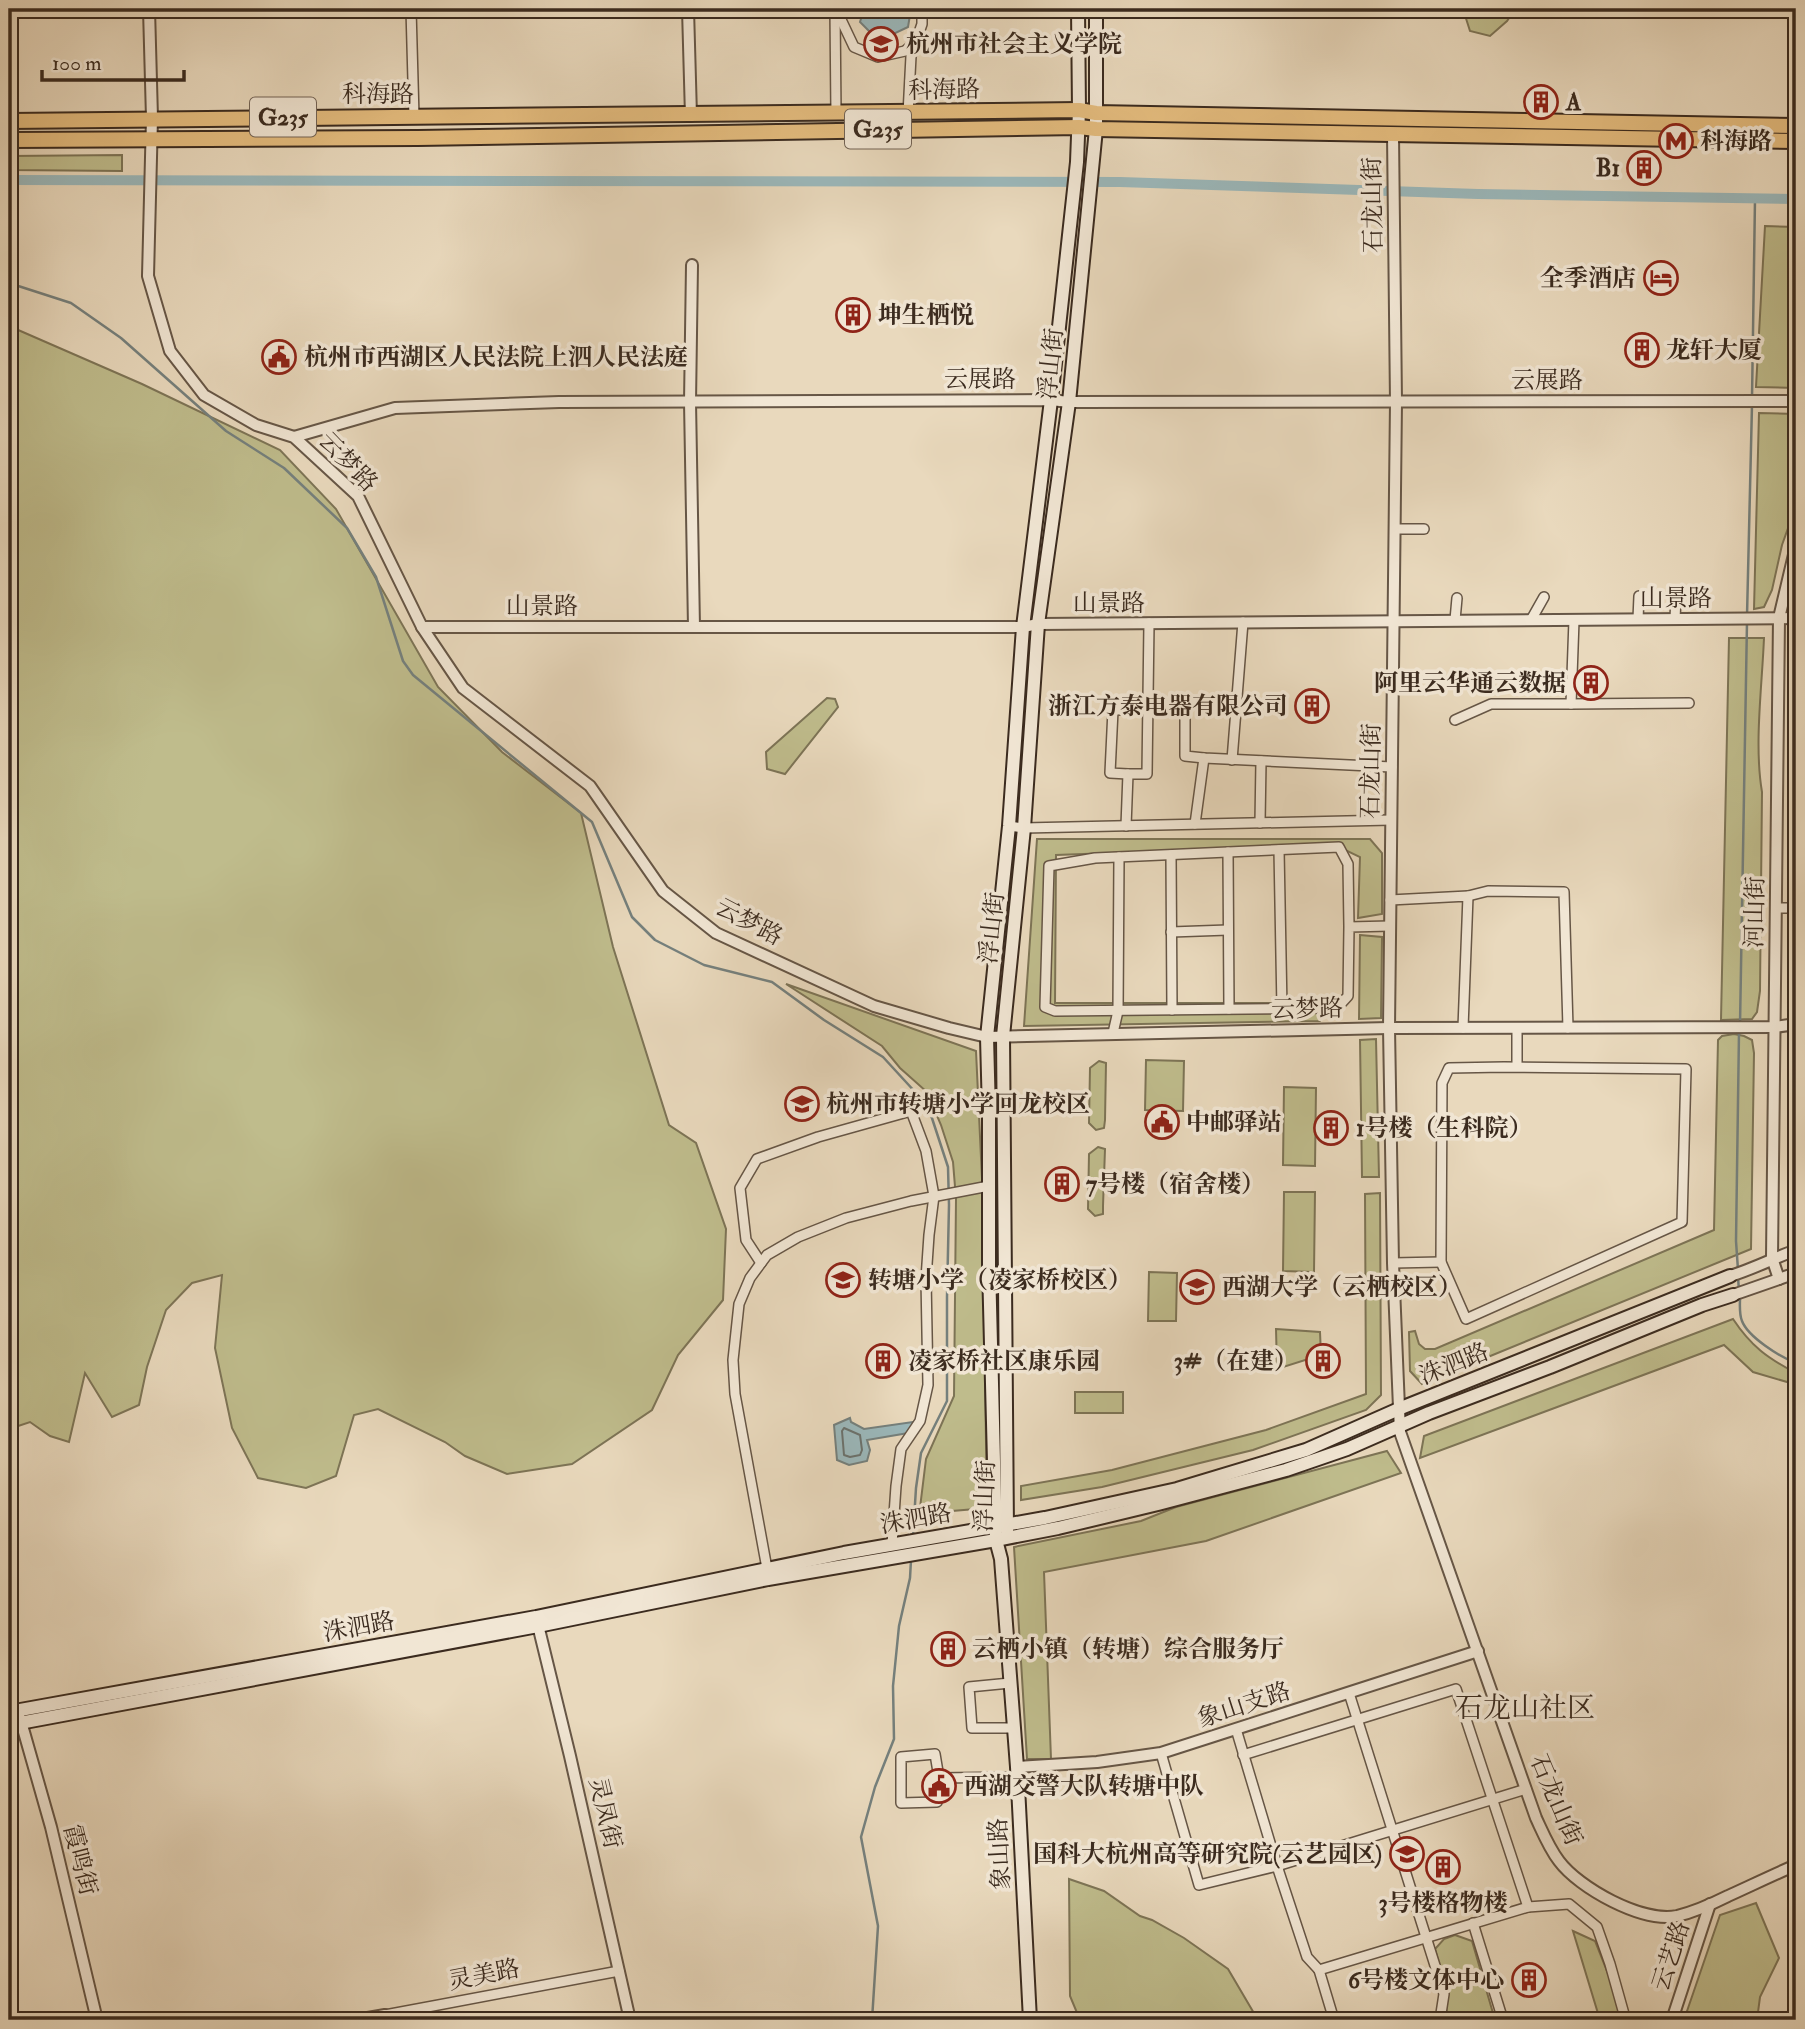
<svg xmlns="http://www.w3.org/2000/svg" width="1805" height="2029" font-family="'IM FELL Double Pica','Noto Serif SC',serif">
<rect width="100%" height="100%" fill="#e9d9bd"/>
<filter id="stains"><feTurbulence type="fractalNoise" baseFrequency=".00286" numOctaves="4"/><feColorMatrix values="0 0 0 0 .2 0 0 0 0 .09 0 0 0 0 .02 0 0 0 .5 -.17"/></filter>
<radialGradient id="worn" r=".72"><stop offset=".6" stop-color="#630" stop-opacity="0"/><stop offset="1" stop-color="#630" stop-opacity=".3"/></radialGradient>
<g fill="#bfbc8c" stroke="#7d7456" stroke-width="2">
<path d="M1463,9H1515L1507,21L1490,36L1470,31Z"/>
<path d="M122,155V171L9,170V156Z"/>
<path d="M1765,226L1796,227V388L1756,387Z"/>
<path d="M9,326L142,384L280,450L336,509L438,687L502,752L581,813L613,947L669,1125L696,1143L726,1229L723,1300L678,1355L652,1410L572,1464L507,1474L465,1456L445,1442L378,1409L354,1415L336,1476L306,1488L258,1478L232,1428L215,1348L222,1275L192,1283L166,1310L147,1367L139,1405L112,1417L85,1373L69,1442L50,1436L30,1422L9,1429Z"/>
<path d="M1759,413L1796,414V506L1782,545L1772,590L1764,607L1754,609Z"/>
<path d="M1729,638H1764C1762,687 1754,745 1762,792L1760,991L1757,1012L1752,1019L1721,1020Z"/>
<path d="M827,698L835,699L838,707L785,774L767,769L766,752Z"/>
<path d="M1037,839H1370L1382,853V914L1358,918L1360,857L1335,845L1056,855L1055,1003H1326L1320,1021L1024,1026Z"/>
<path d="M1360,935L1382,937L1381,1018L1359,1019Z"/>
<path d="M786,984L976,1051L982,1179L987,1508L940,1512L919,1516L926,1459L954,1396L956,1199L953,1162L941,1125L927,1092L900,1068L882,1046Z"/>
<path d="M1734,1034L1744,1036L1752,1040L1754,1053L1751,1249L1422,1384L1410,1371L1409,1332L1415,1331L1419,1344L1425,1349H1435L1714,1230L1718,1040L1722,1036Z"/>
<path d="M1376,1039L1379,1177H1362L1360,1040Z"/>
<path d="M1796,1046V1226L1790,1217V1051Z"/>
<path d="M1146,1060L1184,1061L1183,1111L1145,1110Z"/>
<path d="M1099,1061L1106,1063L1105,1120L1104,1128L1096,1130L1089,1123L1090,1068Z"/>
<path d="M1284,1087L1316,1088L1315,1166L1283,1165Z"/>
<path d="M1098,1147L1105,1149L1103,1206V1214L1095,1216L1088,1209L1089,1154Z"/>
<path d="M1284,1192H1315L1314,1272L1283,1271Z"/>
<path d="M1380,1193L1381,1395L1366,1410L1253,1450L1102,1487L1021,1500V1486L1112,1470L1266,1430L1366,1394L1365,1194Z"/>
<path d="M1149,1272L1177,1273L1176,1321H1148Z"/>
<path d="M1733,1319C1751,1346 1767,1358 1796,1373V1387L1787,1382L1753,1372L1724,1345L1420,1458L1424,1436Z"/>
<path d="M1276,1329L1320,1332L1321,1355L1277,1369Z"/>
<rect x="1075" y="1392" width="48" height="21"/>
<path d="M1387,1451L1401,1473L1206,1541L1044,1572L1051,1759H1027L1014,1547L1141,1521L1176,1507Z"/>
<path d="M1069,1879L1104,1891L1140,1916L1152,1920L1184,1938L1228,1969L1258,2020H1080L1070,1996Z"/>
<path d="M1756,1903L1779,1958L1760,1997L1757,2020H1695L1686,2014L1720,1915Z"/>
<path d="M1573,1931L1595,1941L1624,2014L1620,2020H1600Z"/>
<path d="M1455,1935L1472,1941L1495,2020H1446L1447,1995L1435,1949L1444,1939Z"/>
</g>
<g fill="#9bb8bb" stroke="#75807d" stroke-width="2">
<path d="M864,9H911L908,27L885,38L872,34L860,22Z"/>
<path d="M850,1418L851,1422L864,1429L920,1421L914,1432L867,1440L870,1450L867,1461L849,1465L837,1460L834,1425Z"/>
</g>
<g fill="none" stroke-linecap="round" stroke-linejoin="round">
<path stroke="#6b726d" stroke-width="2" d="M844,1428L860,1435L862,1450L860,1455L850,1457L844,1455L842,1431Z"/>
<g stroke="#75807d" stroke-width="2.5">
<path d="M9,283L71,303L121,338L226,431L284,468L347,528L376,577L403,661L413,675L592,822L632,917L655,940L704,965L772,982L824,1020L883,1057L928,1106L948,1167L949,1205L947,1297V1401L921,1453L916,1488L913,1536"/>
<path d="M1752,399L1755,199"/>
<path d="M1747,616L1752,405"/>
<path d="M1740,1025L1747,622"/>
<path d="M1738,1270L1736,1241L1739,1032"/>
<path d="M1738,1277L1739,1291"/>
<path d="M1740,1298C1740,1305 1739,1314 1742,1321C1748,1337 1780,1357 1796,1363"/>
<path d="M872,2020L878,1926L861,1837L875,1787L894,1739L893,1686L899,1626L910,1578L911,1560"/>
</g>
<path stroke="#9bb8bb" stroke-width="10" d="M9,180L1120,182L1478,194L1796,199"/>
<g stroke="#665646" stroke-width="12">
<g id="minor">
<path d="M411,9L414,117"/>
<path d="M836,9L854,47L878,57L905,51L916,42"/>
<path d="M835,10L836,114"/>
<path d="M908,114L911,56L922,24V9"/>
<path d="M1395,529H1424"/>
<path d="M1638,619L1639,596"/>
<path d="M1675,619L1676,596"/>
<path d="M1455,620L1457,598"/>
<path d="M1531,620L1544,597"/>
<path d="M1571,704L1689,703"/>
<path d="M1455,720L1491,704H1571L1574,620"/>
<path d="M1232,760L1243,622"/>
<path d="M1128,774L1110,773L1113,710L1185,709V756L1204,758L1392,767"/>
<path d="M1260,823L1261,761"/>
<path d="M1195,824L1204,758"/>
<path d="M1009,826L1024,828L1391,820"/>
<path d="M1126,826L1128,774H1147L1149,623"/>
<path d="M1279,850L1282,1009"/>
<path d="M1228,852L1229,1009"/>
<path d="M1171,855L1172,1010"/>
<path d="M1468,896L1488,891L1564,892L1568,1028"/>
<path d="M1390,900L1468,896L1463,1028"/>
<path d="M1776,908H1796"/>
<path d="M1349,927L1348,864L1339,847L1095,858L1049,866L1045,1007L1055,1011L1337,1008L1348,996L1349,927L1390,926"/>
<path d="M1171,932L1228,930"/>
<path d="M1517,1028V1066"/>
<path d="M1113,1033L1118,1011L1119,857"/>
<path d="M1504,1067L1686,1069L1682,1222L1466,1319L1441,1262L1442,1083L1449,1068Z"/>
<path d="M761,1263L746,1240L740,1188L757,1159L818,1137L911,1111L926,1151L934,1196L929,1235L926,1279L928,1385L920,1421L901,1449L896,1486L892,1544"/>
<path d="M1393,1263L1441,1262"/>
<path d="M768,1574L735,1394L733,1360L739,1304L750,1278L767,1255L798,1237L846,1218L911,1201L989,1186"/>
<path d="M1010,1683L969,1687L972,1728H1014"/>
<path d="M1349,1693L1444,1994L1440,2020"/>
<path d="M1236,1729L1277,1866L1526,1789"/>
<path d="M1161,1753L1199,1885L1277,1866L1307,1957L1319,1970"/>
<path d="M1243,1755L1456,1689L1528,1907L1319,1970L1334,2020"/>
<path d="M939,1778L935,1754L901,1757V1803L937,1802L939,1778L1017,1777"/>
<path d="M1528,1907L1569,1904L1597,1927L1610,1964L1624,2014L1620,2020"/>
<path d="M1473,1923L1503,2020"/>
<path d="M383,2019L385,2015L619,1971"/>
</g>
</g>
<g stroke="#665646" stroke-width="14">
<g id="tertiary">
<path d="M149,9L152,118L148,276L170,351L204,395L256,425L294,437L358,496L422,627L463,688L590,786L663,891L716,933L874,1006L949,1028L987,1037L1389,1028L1775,1027L1796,1024"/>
<path d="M688,9L691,116"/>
<path d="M1393,135L1396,402L1389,1028L1393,1263L1400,1432L1536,1818C1543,1833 1549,1848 1559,1861C1579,1888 1642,1923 1677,1916C1694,1912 1712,1904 1728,1896C1750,1886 1773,1875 1796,1865"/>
<path d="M692,265L690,402L694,627"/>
<path d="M294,437L395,408L559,402L1051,400L1069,402L1796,401"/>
<path d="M422,627H1023L1038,624L1796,618"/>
<path d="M1730,1276C1753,1269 1774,1258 1796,1250"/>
<path d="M1779,1279L1772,1258L1779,618L1796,546"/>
<path d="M1733,1295L1796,1273"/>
<path d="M537,1621L570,1756L630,2020"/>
<path d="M20,1718L51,1827L97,2020"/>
<path d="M1017,1767L1097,1762L1161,1753L1478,1651"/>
<path d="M356,2020L385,2015"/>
<path d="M1672,2020L1710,1904"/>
</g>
</g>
<g stroke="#3b2b1f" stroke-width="16">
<g id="secondary">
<path d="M1007,1531L1003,1036L1024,828L1038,624L1069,402L1096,129V9"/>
<path d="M9,1712L536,1617L844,1553L1045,1518L1177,1489L1306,1450L1401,1408L1730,1276"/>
<path d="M9,1725L538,1626L768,1579L996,1540L1058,1528L1158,1504L1286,1470L1347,1449L1429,1413L1550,1367L1702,1305L1733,1295"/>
<path d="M1030,2020L1017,1767L1001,1559L996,1540L989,1266V1113L987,1037L1009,826L1023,627L1051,400L1077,162L1079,110L1078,9"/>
</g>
</g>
<g stroke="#3b2b1f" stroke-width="18">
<g id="trunk">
<path d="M9,121C366,114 723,117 1079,110L1096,113L1796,126"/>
<path d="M9,140L418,138L1079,127L1096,129L1796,141"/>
</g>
</g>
<use href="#minor" stroke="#f1e6d4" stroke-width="9"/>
<use href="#tertiary" stroke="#f1e6d4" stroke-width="10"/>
<use href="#secondary" stroke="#f1e6d4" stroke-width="12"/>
<use href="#trunk" stroke="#e4bc7e" stroke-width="14"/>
</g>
<defs>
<g id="school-ring" transform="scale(1.75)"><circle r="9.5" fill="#f1e6d4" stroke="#8f2418" stroke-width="1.5"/><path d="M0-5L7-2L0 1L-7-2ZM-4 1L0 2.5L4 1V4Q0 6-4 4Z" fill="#8f2418"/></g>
<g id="building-ring" transform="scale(1.75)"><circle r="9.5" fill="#f1e6d4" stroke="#8f2418" stroke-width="1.5"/><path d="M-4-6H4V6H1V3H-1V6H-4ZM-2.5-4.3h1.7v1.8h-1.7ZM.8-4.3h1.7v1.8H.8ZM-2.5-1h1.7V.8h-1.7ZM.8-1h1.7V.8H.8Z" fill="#8f2418"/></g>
<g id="metro-ring" transform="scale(1.75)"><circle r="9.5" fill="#f1e6d4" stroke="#8f2418" stroke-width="1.5"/><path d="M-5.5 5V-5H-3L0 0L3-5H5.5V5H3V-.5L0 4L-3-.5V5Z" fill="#8f2418"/></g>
<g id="hotel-ring" transform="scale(1.75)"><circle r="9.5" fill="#f1e6d4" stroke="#8f2418" stroke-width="1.5"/><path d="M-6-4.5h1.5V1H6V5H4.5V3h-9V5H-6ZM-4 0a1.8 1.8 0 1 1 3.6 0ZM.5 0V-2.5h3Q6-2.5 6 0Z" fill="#8f2418"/></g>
<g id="civic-ring" transform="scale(1.75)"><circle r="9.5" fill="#f1e6d4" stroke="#8f2418" stroke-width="1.5"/><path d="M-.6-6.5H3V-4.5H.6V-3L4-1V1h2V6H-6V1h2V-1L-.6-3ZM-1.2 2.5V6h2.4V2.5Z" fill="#8f2418"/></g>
<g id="university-ring" transform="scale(1.75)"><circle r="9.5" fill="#f1e6d4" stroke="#8f2418" stroke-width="1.5"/><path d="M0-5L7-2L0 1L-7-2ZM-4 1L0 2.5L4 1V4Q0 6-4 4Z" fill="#8f2418"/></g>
</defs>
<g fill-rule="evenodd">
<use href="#school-ring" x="881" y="44"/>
<use href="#building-ring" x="1541" y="102"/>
<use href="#metro-ring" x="1676" y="141"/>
<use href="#building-ring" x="1644" y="168"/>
<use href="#hotel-ring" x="1661" y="278"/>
<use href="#building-ring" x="853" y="315"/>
<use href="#building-ring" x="1642" y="350"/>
<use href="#civic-ring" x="279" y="357"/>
<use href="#building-ring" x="1591" y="683"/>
<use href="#building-ring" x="1312" y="706"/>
<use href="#school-ring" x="802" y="1104"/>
<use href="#civic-ring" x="1162" y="1122"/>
<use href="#building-ring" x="1331" y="1128"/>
<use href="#building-ring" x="1062" y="1184"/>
<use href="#school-ring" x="843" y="1280"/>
<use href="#university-ring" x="1197" y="1287"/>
<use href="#building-ring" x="883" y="1361"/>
<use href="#building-ring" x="1323" y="1361"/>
<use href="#building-ring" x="948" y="1649"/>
<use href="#civic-ring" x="939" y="1786"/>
<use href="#university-ring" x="1407" y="1854"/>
<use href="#building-ring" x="1443" y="1867"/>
<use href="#building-ring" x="1529" y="1980"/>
</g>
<g text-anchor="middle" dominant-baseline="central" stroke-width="7" stroke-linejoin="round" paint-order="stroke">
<g fill="#f1e6d4" stroke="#726355" stroke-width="2">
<rect x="250" y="97.5" width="66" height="39" rx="5"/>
<rect x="845" y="109.5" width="66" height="39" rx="5"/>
</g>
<g font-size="23" font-weight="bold" fill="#3b2b1f">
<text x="283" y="117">G235</text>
<text x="878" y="129">G235</text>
</g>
<g font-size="24" font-weight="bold" fill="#3b2b1f" stroke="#f1e6d4" text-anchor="start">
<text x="906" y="44">杭州市社会主义学院</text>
<text x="1566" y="102">A</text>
<text x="1700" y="141">科海路</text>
<text x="1620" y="168" text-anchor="end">B1</text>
<text x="1636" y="278" text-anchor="end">全季酒店</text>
<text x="878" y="315">坤生栖悦</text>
<text x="1666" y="350">龙轩大厦</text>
<text x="304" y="357">杭州市西湖区人民法院上泗人民法庭</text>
<text x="1566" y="683" text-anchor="end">阿里云华通云数据</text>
<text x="1288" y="706" text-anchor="end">浙江方泰电器有限公司</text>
<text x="826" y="1104">杭州市转塘小学回龙校区</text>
<text x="1186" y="1122">中邮驿站</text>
<text x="1356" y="1128">1号楼（生科院）</text>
<text x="1086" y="1184">7号楼（宿舍楼）</text>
<text x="868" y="1280">转塘小学（凌家桥校区）</text>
<text x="1222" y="1287">西湖大学（云栖校区）</text>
<text x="908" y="1361">凌家桥社区康乐园</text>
<text x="1298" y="1361" text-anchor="end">3#（在建）</text>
<text x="972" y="1649">云栖小镇（转塘）综合服务厅</text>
<text x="964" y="1786">西湖交警大队转塘中队</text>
<text x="1382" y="1854" text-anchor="end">国科大杭州高等研究院(云艺园区)</text>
<text x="1443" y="1903" text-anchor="middle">3号楼格物楼</text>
<text x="1504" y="1980" text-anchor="end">6号楼文体中心</text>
</g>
<g font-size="24" fill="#3b2b1f" stroke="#f1e6d4">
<text transform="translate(944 90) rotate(-1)">科海路</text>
<text x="378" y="94">科海路</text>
<text transform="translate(1373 205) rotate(-91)">石龙山街</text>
<text transform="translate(1051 364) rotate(-84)">浮山街</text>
<text x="980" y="379">云展路</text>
<text x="1547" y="380">云展路</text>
<text transform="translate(348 462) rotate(46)">云梦路</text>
<text x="1676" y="598">山景路</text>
<text x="1109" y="603">山景路</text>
<text x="542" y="606">山景路</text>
<text transform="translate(1371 771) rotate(-89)">石龙山街</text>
<text transform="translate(1755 912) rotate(-89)">河山街</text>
<text transform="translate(749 922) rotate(28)">云梦路</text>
<text transform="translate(992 928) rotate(-84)">浮山街</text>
<text transform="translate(1307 1009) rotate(-1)">云梦路</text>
<text transform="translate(1454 1364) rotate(-22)">洙泗路</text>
<text transform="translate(985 1496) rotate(-88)">浮山街</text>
<text transform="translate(916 1519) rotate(-10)">洙泗路</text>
<text transform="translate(359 1627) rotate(-10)">洙泗路</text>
<text transform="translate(1244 1705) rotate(-18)">象山支路</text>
<text transform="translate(1556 1800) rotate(67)">石龙山街</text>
<text transform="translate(605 1813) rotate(77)">灵凤街</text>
<text transform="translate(1000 1854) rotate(-93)">象山路</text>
<text transform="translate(80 1860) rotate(76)">霞鸣街</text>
<text transform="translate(1671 1956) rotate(-72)">云艺路</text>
<text transform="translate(484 1975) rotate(-11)">灵美路</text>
</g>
<g font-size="28" fill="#3b2b1f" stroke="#f1e6d4">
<text x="1525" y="1708">石龙山社区</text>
</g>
</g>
<rect width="1805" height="2029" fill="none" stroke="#e9d9bd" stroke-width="35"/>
<rect x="10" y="10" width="1784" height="2008" fill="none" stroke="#3b2b1f" stroke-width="3.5"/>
<rect x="18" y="18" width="1770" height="1994" fill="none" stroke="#3b2b1f" stroke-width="2"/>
<path d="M42 70v10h142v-10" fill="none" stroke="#3b2b1f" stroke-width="3.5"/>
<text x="52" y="70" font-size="21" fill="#3b2b1f" stroke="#f1e6d4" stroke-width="5" paint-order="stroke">100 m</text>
<rect width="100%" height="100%" filter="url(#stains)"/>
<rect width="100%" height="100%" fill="url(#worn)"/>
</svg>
